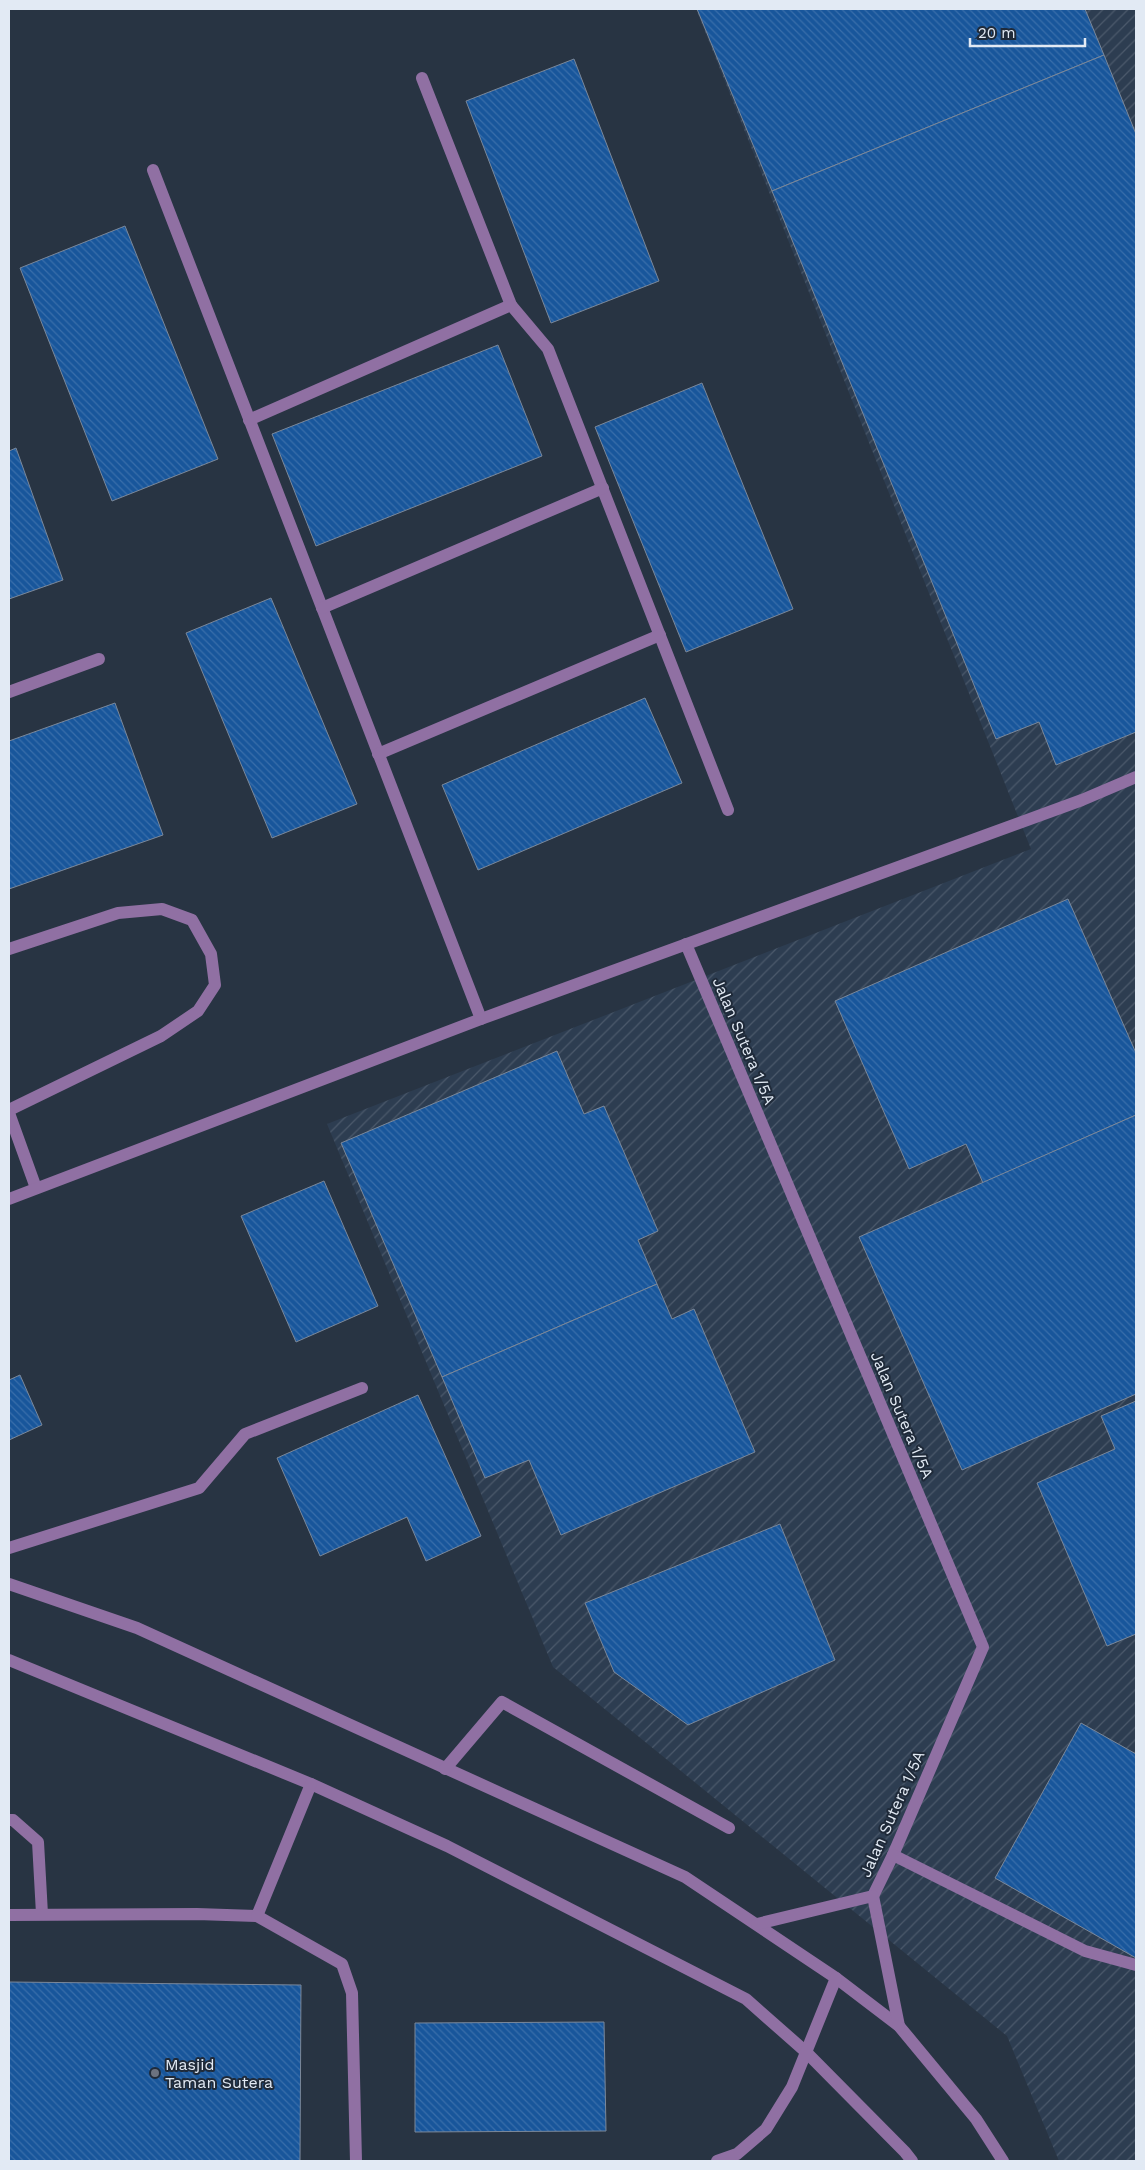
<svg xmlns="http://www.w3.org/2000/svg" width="1145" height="2170" font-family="'Work Sans',sans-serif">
<defs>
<pattern id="industrial-furrows" width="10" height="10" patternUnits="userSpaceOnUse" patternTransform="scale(1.25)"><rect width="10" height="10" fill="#2d3d51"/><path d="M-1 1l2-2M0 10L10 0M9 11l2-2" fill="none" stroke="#4b596b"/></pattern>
<pattern id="building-back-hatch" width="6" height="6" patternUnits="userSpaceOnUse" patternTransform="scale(1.25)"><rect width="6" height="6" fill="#18569b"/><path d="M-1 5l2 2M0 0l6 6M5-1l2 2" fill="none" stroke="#396eaa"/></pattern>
</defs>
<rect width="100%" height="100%" fill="#283443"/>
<path fill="url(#industrial-furrows)" d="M696,9H1136V2161H1059L1007,2036L553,1667L327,1124L1031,849Z"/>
<g fill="url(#building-back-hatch)" stroke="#7b889a">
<path d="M697,9H1085L1104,55L772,191Z"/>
<path d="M1104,55L1136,134V732L1056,765L1039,722L996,739L772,191Z"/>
<path d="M574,59L659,281L551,323L466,101Z"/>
<path d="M125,226L218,459L112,501L20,268Z"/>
<path d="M498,345L542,456L316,546L272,434Z"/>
<path d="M702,383L793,609L686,652L595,427Z"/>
<path d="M16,448L63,580L9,599V451Z"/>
<path d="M271,598L357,804L272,838L186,633Z"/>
<path d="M645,698L682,783L478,870L442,785Z"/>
<path d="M115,703L163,835L9,889V741Z"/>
<path d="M1068,899L1136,1053V1115L983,1183L966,1144L909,1169L835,1001Z"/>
<path d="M557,1051L584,1114L604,1106L658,1231L638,1240L657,1284L442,1377L341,1143Z"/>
<path d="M1136,1115V1394L962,1470L859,1237Z"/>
<path d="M324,1181L378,1306L296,1342L241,1216Z"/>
<path d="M657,1284L672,1319L694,1309L755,1452L561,1535L529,1460L485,1478L442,1377Z"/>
<path d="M20,1375L42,1425L9,1440V1380Z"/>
<path d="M418,1395L481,1536L426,1561L407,1517L320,1556L277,1458Z"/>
<path d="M1136,1401V1634L1107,1646L1037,1483L1115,1449L1101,1416Z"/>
<path d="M780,1524L835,1660L688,1725L614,1672L585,1603Z"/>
<path d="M1081,1723L1136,1754V1958L995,1878Z"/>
<path d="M9,1982L301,1985L300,2161H9Z"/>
<path d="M604,2022L606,2131L415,2132V2023Z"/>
</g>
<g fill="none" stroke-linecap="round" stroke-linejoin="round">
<g stroke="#9070a3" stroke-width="12">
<path d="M422,78L511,305"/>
<path d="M153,170L481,1019"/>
<path d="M249,420L511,305L548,349L728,810"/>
<path d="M322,608L603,488"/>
<path d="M9,692L99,659"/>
<path d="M378,754L660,635"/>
<path d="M686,944L983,1647L893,1855L873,1896"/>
<path d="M9,949L118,913L162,909L192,920L211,954L215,985L198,1011L161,1036L9,1110"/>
<path d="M9,1113L36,1188"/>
<path d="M9,1199L481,1019L1082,800L1136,777"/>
<path d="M9,1548L199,1488L245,1434L362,1388"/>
<path d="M9,1584L137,1628L685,1877L836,1978L899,2026L976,2119L1003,2161"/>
<path d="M9,1660L311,1784L447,1846L746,1999L806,2052L905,2152L912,2161"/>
<path d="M445,1769L502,1702L729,1828"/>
<path d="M9,1820H13L38,1842L42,1914"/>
<path d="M893,1855L1085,1951L1136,1965"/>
<path d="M873,1896L899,2026"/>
<path d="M9,1915L197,1914L257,1916L311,1784"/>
<path d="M257,1916L342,1964L352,1993L356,2161"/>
<path d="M757,1924L873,1896"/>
<path d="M717,2161L737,2154L766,2129L792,2087L836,1978"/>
</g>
</g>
<circle fill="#6b7280" stroke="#1f2a39" stroke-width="2" cx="155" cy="2073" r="5"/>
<g text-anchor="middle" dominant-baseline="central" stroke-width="4" stroke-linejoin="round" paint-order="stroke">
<g font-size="16" fill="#e2eaf4" stroke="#1f2a39">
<text transform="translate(744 1041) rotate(67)">Jalan Sutera 1/5A</text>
<text transform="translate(902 1415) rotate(67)">Jalan Sutera 1/5A</text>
<text transform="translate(892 1814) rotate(-66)">Jalan Sutera 1/5A</text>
</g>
<g font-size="16" fill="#e2eaf4" stroke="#1f2a39" text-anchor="start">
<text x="165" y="2064">Masjid<tspan x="165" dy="18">Taman Sutera</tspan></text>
</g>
</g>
<rect width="1145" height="2170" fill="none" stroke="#e2eaf4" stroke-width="20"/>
<path d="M970 38v8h115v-8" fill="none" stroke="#e2eaf4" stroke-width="2.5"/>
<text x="978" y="38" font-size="15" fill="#e2eaf4" stroke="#1f2a39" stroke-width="4" paint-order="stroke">20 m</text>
</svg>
